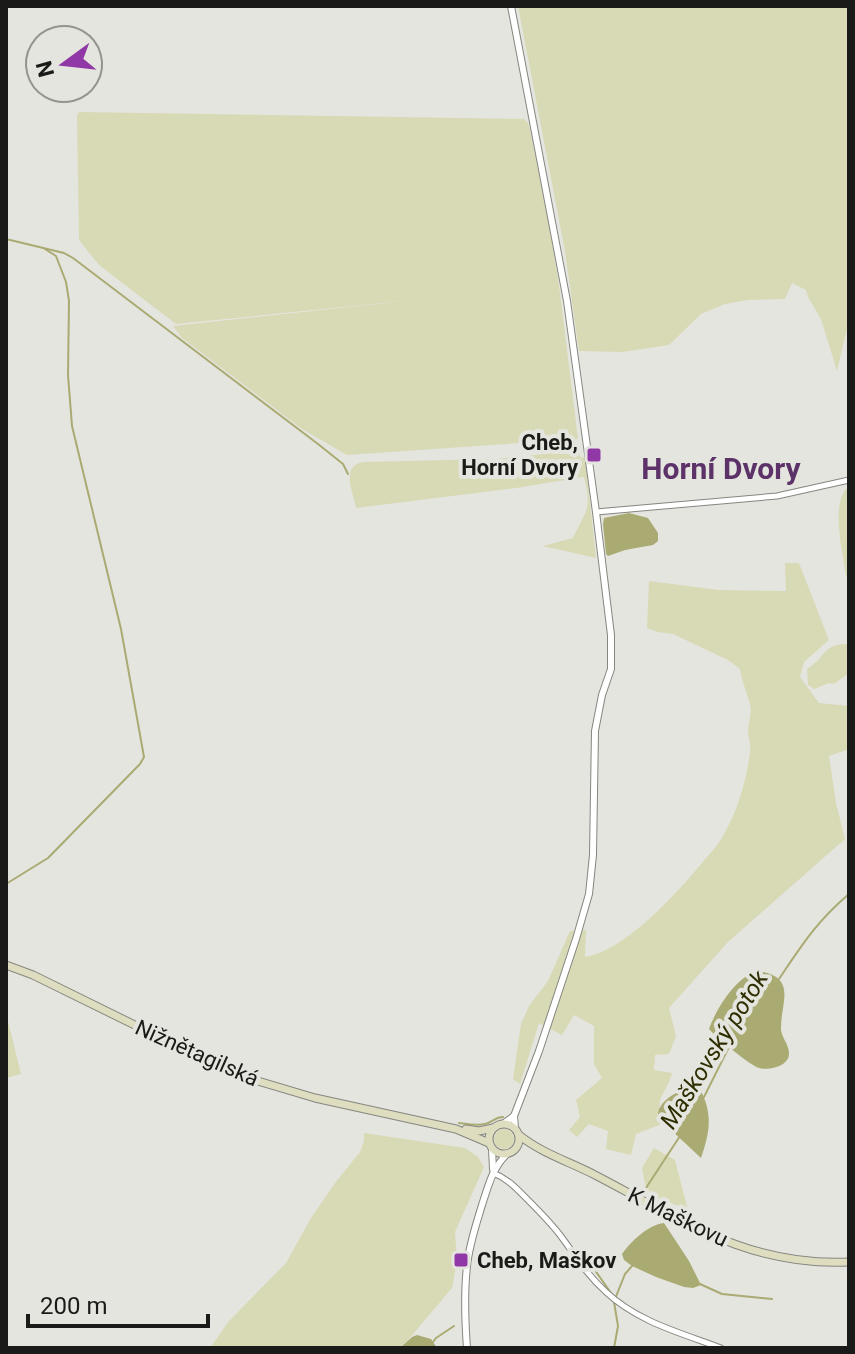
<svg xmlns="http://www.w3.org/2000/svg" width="855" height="1354" font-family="Roboto,sans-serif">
<rect width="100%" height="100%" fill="#e5e5df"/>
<g fill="#d8d9b5">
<path d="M518,6H849V320L837,371L821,319L808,297L806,290L792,283L785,299L748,300L725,304L701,314L669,345L622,352L579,351L565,251Z"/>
<path d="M79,112L524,119L528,123L530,130L550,230L559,285L578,439L347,455L302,429L182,338L173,326L413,300L176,324L99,265L79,240L77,116Z"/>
<path d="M553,453H579L581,458L585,457L596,558L543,546L573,538C587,508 592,510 584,477L516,488L356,508C353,491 340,467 363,462L496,459Z"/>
<path d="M846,489H849V578L846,576C843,553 831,507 846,489Z"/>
<path d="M785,563H799L829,640L804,662L800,677L819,703L849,706V749L829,756L836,803L845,839L728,942L669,1008L676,1036L669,1054L655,1055L654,1070L672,1073C665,1098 653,1097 664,1123L636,1134L631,1155L606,1149L608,1131L589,1124L577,1137L569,1130L580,1117L576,1100L602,1078L594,1064V1026L574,1015L562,1035L539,1023L520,1084L513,1079L521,1024L529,1006L548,981L570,931L586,930L585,957C625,951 676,894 702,863C708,855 716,848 721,839C737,814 746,782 750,753C751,745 748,737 748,729C749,721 752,712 750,705C747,692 742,682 740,669L728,660L673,634L658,632L647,628L649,581L718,590L786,591Z"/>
<path d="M849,644V673L834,684L829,683L814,689L808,685L807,669C827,657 821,644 849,644Z"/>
<path d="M6,1013L21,1074L6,1078Z"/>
<circle cx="504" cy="1139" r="10"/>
<path d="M364,1133L465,1148L478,1157L484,1167L455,1232L457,1260L452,1288L408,1340L400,1348H210L229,1321L286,1263L311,1218L335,1183L360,1152L364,1141Z"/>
<path d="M654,1148L675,1160L689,1214L679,1206L650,1195L645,1184L642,1168Z"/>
</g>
<g fill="#aaaa73">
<path d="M629,513L648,518L658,533V541L653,545L625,550L608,556L606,554L603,524L604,518Z"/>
<path d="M757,971C799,977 780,1003 781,1030C782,1038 789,1045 789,1053C789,1058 787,1061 783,1064C777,1068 766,1070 759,1068C751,1066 716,1037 709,1029C716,1009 736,977 757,971Z"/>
<path d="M686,1088H691L702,1093C713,1117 709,1134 701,1158L670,1129L658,1114C659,1101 675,1093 686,1088Z"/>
<path d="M664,1223L689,1261L701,1285L693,1288L684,1287L656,1277L632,1266L624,1260L622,1254C631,1241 648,1225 664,1223Z"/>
<path d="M417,1335L431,1339L437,1348H400L412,1337Z"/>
</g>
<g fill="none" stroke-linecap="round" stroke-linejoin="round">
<g stroke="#aaaa73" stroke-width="2">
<path d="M6,239L64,253L73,258L318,444L343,464L348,474"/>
<path d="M6,884L48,858L140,764L144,757L121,629L72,426L68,375L69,301L66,282L56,256L45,249"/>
<path d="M779,979C802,945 817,921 849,894"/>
<path d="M704,1097L730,1045"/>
<path d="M459,1123C467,1124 477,1126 485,1124C493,1122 495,1117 503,1117"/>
<path d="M644,1191L680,1136"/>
<path d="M592,1266L611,1293"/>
<path d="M700,1284L722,1294L772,1299"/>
<path d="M615,1299L625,1274L632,1266"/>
<path d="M433,1342L436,1338L454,1326"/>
<path d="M614,1348L618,1326L614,1302"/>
</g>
<g stroke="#868681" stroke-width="7">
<g id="minor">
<path d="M596,512L777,496L849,480"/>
<path d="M493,1173C507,1178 516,1188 527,1199C538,1210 550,1222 560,1235C575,1255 587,1275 606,1292C638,1322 681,1333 721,1348"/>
</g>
</g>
<g stroke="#868681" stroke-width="8">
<g id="tertiary">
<path d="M511,6L567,301L596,512L611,635V669L602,695L595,731L593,855L589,894L576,939L539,1051L514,1116L515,1128"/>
<path d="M503,1124L514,1116"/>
<path d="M492,1149L493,1169"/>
<path d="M467,1348C465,1321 464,1293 467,1266C469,1245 476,1225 482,1205C488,1187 492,1169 506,1155"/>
</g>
</g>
<g stroke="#868681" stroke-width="9">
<g id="secondary">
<path d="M6,965L33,975L216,1065L251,1079L315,1098L456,1129L489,1143"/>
<circle cx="504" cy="1139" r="15"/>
<path d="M466,1129L479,1131L493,1128"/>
<path d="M519,1135C541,1153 570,1162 595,1175C680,1219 749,1267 849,1262"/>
</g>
</g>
<use href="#minor" stroke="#fff" stroke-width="5"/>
<use href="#tertiary" stroke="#fff" stroke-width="6"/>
<use href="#secondary" stroke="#deddc0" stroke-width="7"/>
</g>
<g fill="#9039a6" stroke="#e5e5df" stroke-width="3">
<rect x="586" y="447" width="16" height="16" rx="4"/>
<rect x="453" y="1252" width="16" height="16" rx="4"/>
</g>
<g text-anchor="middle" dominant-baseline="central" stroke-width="8" stroke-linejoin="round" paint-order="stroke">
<g font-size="22" font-weight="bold" fill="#1a1a18" stroke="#e5e5df" text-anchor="end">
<text x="578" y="442">Cheb,<tspan x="578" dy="25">Horní Dvory</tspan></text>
<text x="477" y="1260" text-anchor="start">Cheb, Maškov</text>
</g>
<g font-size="22" fill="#1a1a18" stroke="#e5e5df">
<text transform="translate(197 1053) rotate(24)">Nižnětagilská</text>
<text transform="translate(678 1217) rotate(26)">K Maškovu</text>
</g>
<g font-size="24" font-style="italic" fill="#2f2e00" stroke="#e5e5df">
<text transform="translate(714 1050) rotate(-58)">Maškovský potok</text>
</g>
<g font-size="30" font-weight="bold" fill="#5c3268" stroke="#e5e5df">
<text x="721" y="468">Horní Dvory</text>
</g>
</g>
<rect width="855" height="1354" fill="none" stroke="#1a1a18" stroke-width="16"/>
<g transform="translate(64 64) rotate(255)"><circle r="38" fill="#e5e5df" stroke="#94948f" stroke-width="2"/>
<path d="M0-6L14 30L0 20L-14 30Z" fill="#9039a6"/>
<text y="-12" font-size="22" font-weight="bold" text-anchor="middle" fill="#1a1a18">N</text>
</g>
<path d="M28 1314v12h180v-12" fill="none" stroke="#1a1a18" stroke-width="4"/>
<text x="40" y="1314" font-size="24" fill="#1a1a18" stroke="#e5e5df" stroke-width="6" paint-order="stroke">200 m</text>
</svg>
